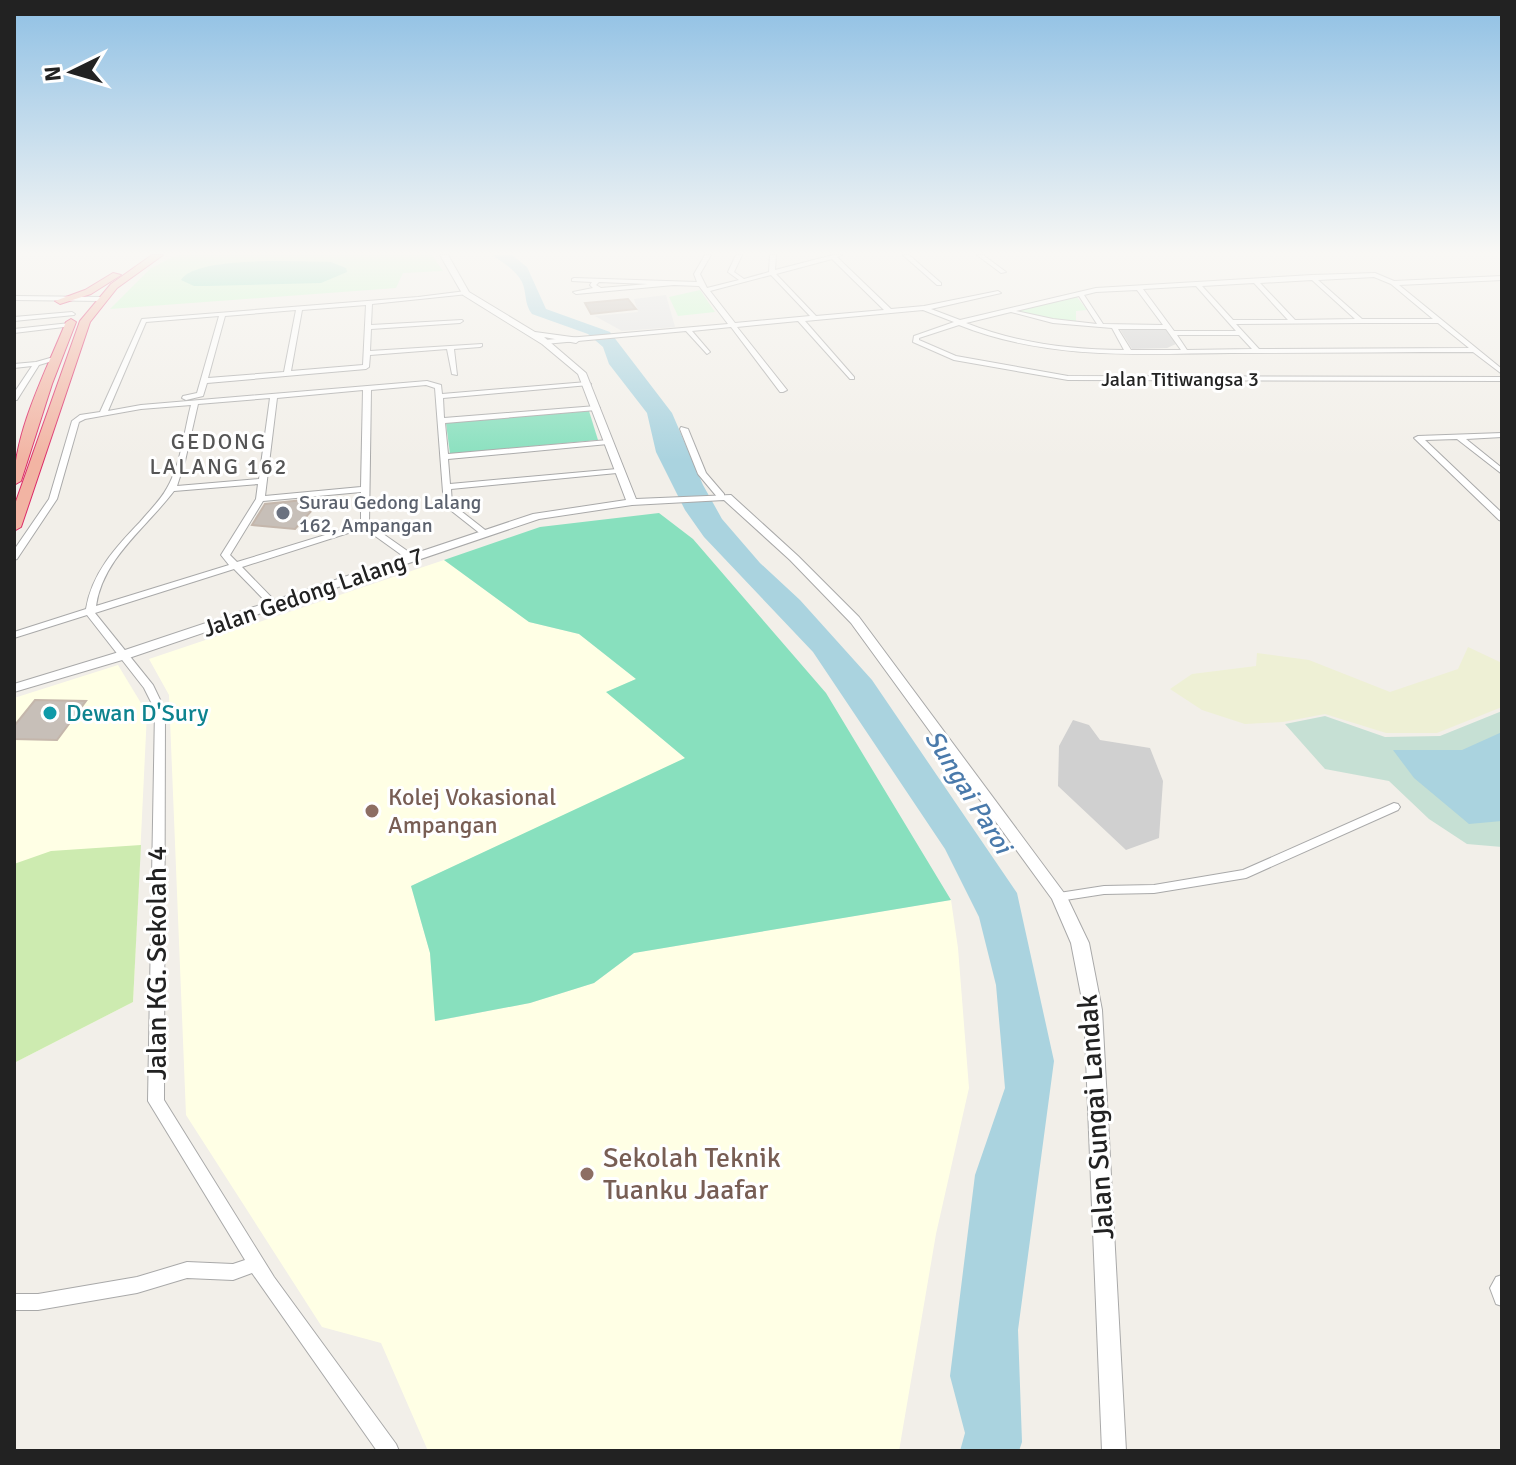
<svg xmlns="http://www.w3.org/2000/svg" width="1516" height="1465" font-family="Signika,sans-serif">
<rect width="100%" height="100%" fill="#f2efe9"/>
<g fill="#ffffe5">
<path d="M444,560L529,622L579,634L636,679L607,692L686,759L411,886L430,953L436,1021L530,1003L594,983L634,953L951,900L958,948L969,1088L936,1234L899,1451H428L381,1343L322,1327L186,1115L169,695L149,659Z"/>
<path d="M118,665L147,713L133,1002L14,1063V698Z"/>
</g>
<g fill="#d0d0d0">
<path d="M1119,328L1165,329L1176,344L1167,348L1132,349Z"/>
<path d="M1073,720L1089,725L1100,740L1150,748L1163,781L1159,838L1126,850L1058,786L1059,746Z"/>
</g>
<path fill="#eef0d5" d="M1468,647L1502,663V707L1437,733H1386L1325,714L1283,722L1245,724L1202,710L1170,689L1192,674L1256,666L1257,653L1309,660L1390,692L1458,669Z"/>
<path fill="#cdebb0" d="M141,845L133,1002L14,1063V864L51,851Z"/>
<path fill="#c6e0d4" d="M1502,711V847L1467,844L1429,819L1389,781L1325,769L1285,724L1325,716L1385,737L1440,736Z"/>
<g fill="#c8facc">
<path d="M176,255H432L443,271L403,273L396,288L110,309L150,269Z"/>
<path d="M700,290L715,312L678,316L669,297Z"/>
<path d="M1076,296L1087,310L1076,311V325L1017,311Z"/>
</g>
<g fill="#88e0be">
<path d="M331,262L346,268L347,272L321,283L208,286H194L181,280C196,255 302,262 331,262Z"/>
<path d="M589,411L598,440L450,454L446,423Z"/>
<path d="M659,513L693,539L826,693L951,900L634,953L594,983L530,1003L435,1021L430,953L411,886L685,758L606,692L636,679L579,634L529,622L444,560L540,527Z"/>
</g>
<path fill="#e2e2e2" d="M666,295L675,327L622,331L595,316L638,312L634,299Z"/>
<g fill="#aad3df">
<path d="M492,255H512L527,267L546,309L610,332L672,413L703,485L722,519L760,563L800,600L872,680L1017,893L1054,1061L1018,1330L1022,1442L1019,1451H960L965,1433L950,1376L975,1175L1005,1088L996,985L979,917L945,849L813,652L704,537L685,510L656,452L647,413L609,364L603,347L588,334L532,314C524,304 527,293 522,282C516,270 502,262 492,255Z"/>
<path d="M1502,732V821L1469,824L1414,778L1393,750H1462Z"/>
</g>
<g fill="#c7bfb8" stroke="#c4b6ab" stroke-width="2">
<path d="M628,299L636,309L591,314L585,303Z"/>
<path d="M323,498L295,529L252,525L265,504Z"/>
<path d="M35,700L86,701L57,740L14,739V726Z"/>
</g>
<g fill="none" stroke-linecap="round" stroke-linejoin="round">
<g stroke="#a9a9a9" stroke-width="2">
<g id="minor">
<path d="M705,255H711L700,274L707,288L739,280L728,272L736,255H742L734,272L744,279L769,272L770,255H776L775,270L833,255H842L837,257L891,309L924,306L998,291L1001,293L931,309L960,320L1096,288L1312,275L1375,273L1394,281L1502,276V280L1399,285L1502,369V374L1473,352C1392,352 1311,353 1230,353C1138,354 1046,360 959,325L919,338V340L956,356L1068,376L1502,377V381L1068,380L954,360L913,342L914,336L954,322L923,310L805,321L854,377V379H850L798,321L737,327L787,390L783,392H780L731,327L692,331L710,352L707,354L686,331L545,344L542,342L545,340L728,324L699,286L674,285L576,294L573,292L593,288L590,285L592,282L572,281V279L574,278L697,282L694,274ZM832,259L884,310L816,316L776,274ZM771,275L810,316L735,323L710,291ZM1374,277L1391,284L1433,319H1362L1318,280ZM1312,280L1355,319L1295,320L1260,283ZM599,282L648,284L601,288L596,285ZM1254,283L1288,320H1233L1202,286ZM1196,286L1236,331H1174L1143,289ZM1137,290L1163,325L1103,324L1084,295L1096,292ZM1079,296L1097,324L1053,319L1016,311ZM1011,312L1053,323L1112,328L1124,350C1071,350 1016,343 966,323ZM1363,323H1438L1469,348L1259,349L1236,324ZM1118,329H1166L1181,350H1131ZM1177,335H1239L1252,349L1187,350Z"/>
<path d="M903,255H909L941,283V285H937Z"/>
<path d="M977,255H983L1006,272L1001,273Z"/>
<path d="M466,291L469,293L468,294L372,304L371,325L462,320L463,321L460,323L371,329L370,351L482,344V346L480,347L454,349L457,375L452,374L447,349L370,355L369,367L366,369L207,383L203,396L186,400L182,398L183,396L197,393L219,316L146,322L108,411L141,405L427,381L441,385L442,394L587,382L591,384L589,385L443,398L444,418L596,406L600,408L596,410L445,423L448,454L608,440L612,442L608,444L448,459L450,484L617,469L621,471L617,473L451,489L452,504L489,533L485,536L482,535L444,505L435,388L426,385L371,390L369,524L416,557V561H410L364,528L242,567L277,603L279,605L277,607H271L234,569L95,613L153,685L165,710L164,1100L274,1277L396,1444L399,1451H377L252,1273L233,1280L187,1278L137,1293L38,1310H14V1294H38L137,1277L187,1262L233,1264L245,1260L148,1101L155,710L144,688L87,615L14,638V632L86,609C92,573 115,548 140,522C149,511 160,501 167,488C181,464 184,432 191,405L141,409L85,419L79,422L57,499L17,559L14,560V550L49,499L72,421L80,415L100,412L142,319L418,297ZM366,305L363,365L291,371L302,310ZM296,310L284,372L208,378L225,316ZM363,390L361,487L265,496L277,398ZM270,398L259,479L177,486L185,461L198,404ZM258,484L256,499L221,555L229,565L96,606C103,558 146,528 174,491ZM361,492V524L237,562L230,555L263,501Z"/>
<path d="M72,312L75,314L74,315L14,321V317Z"/>
<path d="M70,323L73,325L72,326L14,333V329Z"/>
<path d="M57,356L59,357V359L39,365L17,400H14V393L32,366L14,368V364L36,362Z"/>
<path d="M681,427L688,429L706,473L724,494V498H718L698,474L680,429Z"/>
<path d="M1502,433V437L1466,439L1502,468V474L1457,439L1425,440L1502,513V521L1499,520L1414,438L1418,436Z"/>
<path d="M1394,803L1398,804L1400,807L1398,810L1246,878L1154,893L1104,894L1059,901L1054,900L1053,897L1054,894L1059,893L1104,886L1154,885L1243,870Z"/>
<path d="M1502,1275V1306L1496,1304L1490,1288L1496,1277Z"/>
</g>
</g>
<g stroke="#a9a9a9" stroke-width="2">
<g id="tertiary">
<path d="M440,255H448L469,292L535,332L579,338L580,340L576,343L544,337L586,373L636,499L731,495L798,556L859,617L1067,897L1089,943L1102,1010L1126,1451H1102L1084,1010L1071,943L1052,899L851,623L790,560L724,500L632,505L539,519L129,658L14,692V684L119,652L533,514L626,500L578,374L542,344L463,295Z"/>
<path d="M14,296L102,297L106,299L102,301L14,300Z"/>
</g>
</g>
<g stroke="#dc2a67" stroke-width="2">
<g id="trunk">
<path d="M152,255H163L117,288L90,322L21,527L14,531V507L80,321L111,284Z"/>
<path d="M113,273L121,275L91,294L60,304L55,301L85,290Z"/>
<path d="M71,319L76,322L52,384L21,481L14,485C14,432 46,371 66,322Z"/>
</g>
</g>
<use href="#minor" fill="#fff" fill-rule="evenodd"/>
<use href="#tertiary" fill="#fff" fill-rule="evenodd"/>
<use href="#trunk" fill="#f2b4a3" fill-rule="evenodd"/>
</g>
<linearGradient id="sky" x2="0" y2="1"><stop stop-color="#8fc0e4"/><stop offset="0.55" stop-color="#f9f8f5"/><stop offset="1" stop-color="#f9f8f5" stop-opacity="0"/></linearGradient>
<rect width="1516" height="460" fill="url(#sky)"/>
<circle fill="#6b7280" stroke="#fff" stroke-width="3" cx="283" cy="513" r="8"/>
<circle fill="#0f9aa8" stroke="#fff" stroke-width="3" cx="50" cy="713" r="8"/>
<g fill="#8d6e63" stroke="#fff" stroke-width="3">
<circle cx="372" cy="811" r="8"/>
<circle cx="587" cy="1174" r="8"/>
</g>
<g text-anchor="middle" dominant-baseline="central" stroke-width="6" stroke-linejoin="round" paint-order="stroke">
<g font-size="20" fill="#222" stroke="#fff">
<text x="1180" y="379">Jalan Titiwangsa 3</text>
</g>
<g font-size="20" fill="#5b616d" stroke="#fff" text-anchor="start">
<text x="299" y="502">Surau Gedong Lalang<tspan x="299" dy="23">162, Ampangan</tspan></text>
</g>
<g font-size="22" letter-spacing="2" fill="#555" stroke="#fff">
<text x="219" y="441">GEDONG<tspan x="219" dy="25">LALANG 162</tspan></text>
</g>
<g font-size="24" fill="#222" stroke="#fff">
<text transform="translate(313 592) rotate(-19)">Jalan Gedong Lalang 7</text>
</g>
<g font-size="24" fill="#0d838f" stroke="#fff" text-anchor="start">
<text x="66" y="713">Dewan D'Sury</text>
</g>
<g font-size="24" fill="#785e54" stroke="#fff" text-anchor="start">
<text x="388" y="797">Kolej Vokasional<tspan x="388" dy="28">Ampangan</tspan></text>
</g>
<g font-size="26" font-style="italic" fill="#4a7aab" stroke="#fff">
<text transform="translate(968 792) rotate(58)">Sungai Paroi</text>
</g>
<g font-size="28" fill="#222" stroke="#fff">
<text transform="translate(157 963) rotate(-90)">Jalan KG. Sekolah 4</text>
<text transform="translate(1096 1117) rotate(-94)">Jalan Sungai Landak</text>
</g>
<g font-size="28" fill="#785e54" stroke="#fff" text-anchor="start">
<text x="603" y="1158">Sekolah Teknik<tspan x="603" dy="32">Tuanku Jaafar</tspan></text>
</g>
</g>
<rect width="1516" height="1465" fill="none" stroke="#222222" stroke-width="32"/>
<g transform="translate(72 72) rotate(265)" stroke="#ffffff" stroke-width="6" paint-order="stroke">
<path d="M0-6L14 30L0 20L-14 30Z" fill="#222222"/>
<text y="-12" font-size="22" font-weight="bold" text-anchor="middle" fill="#222222">N</text>
</g>
</svg>
